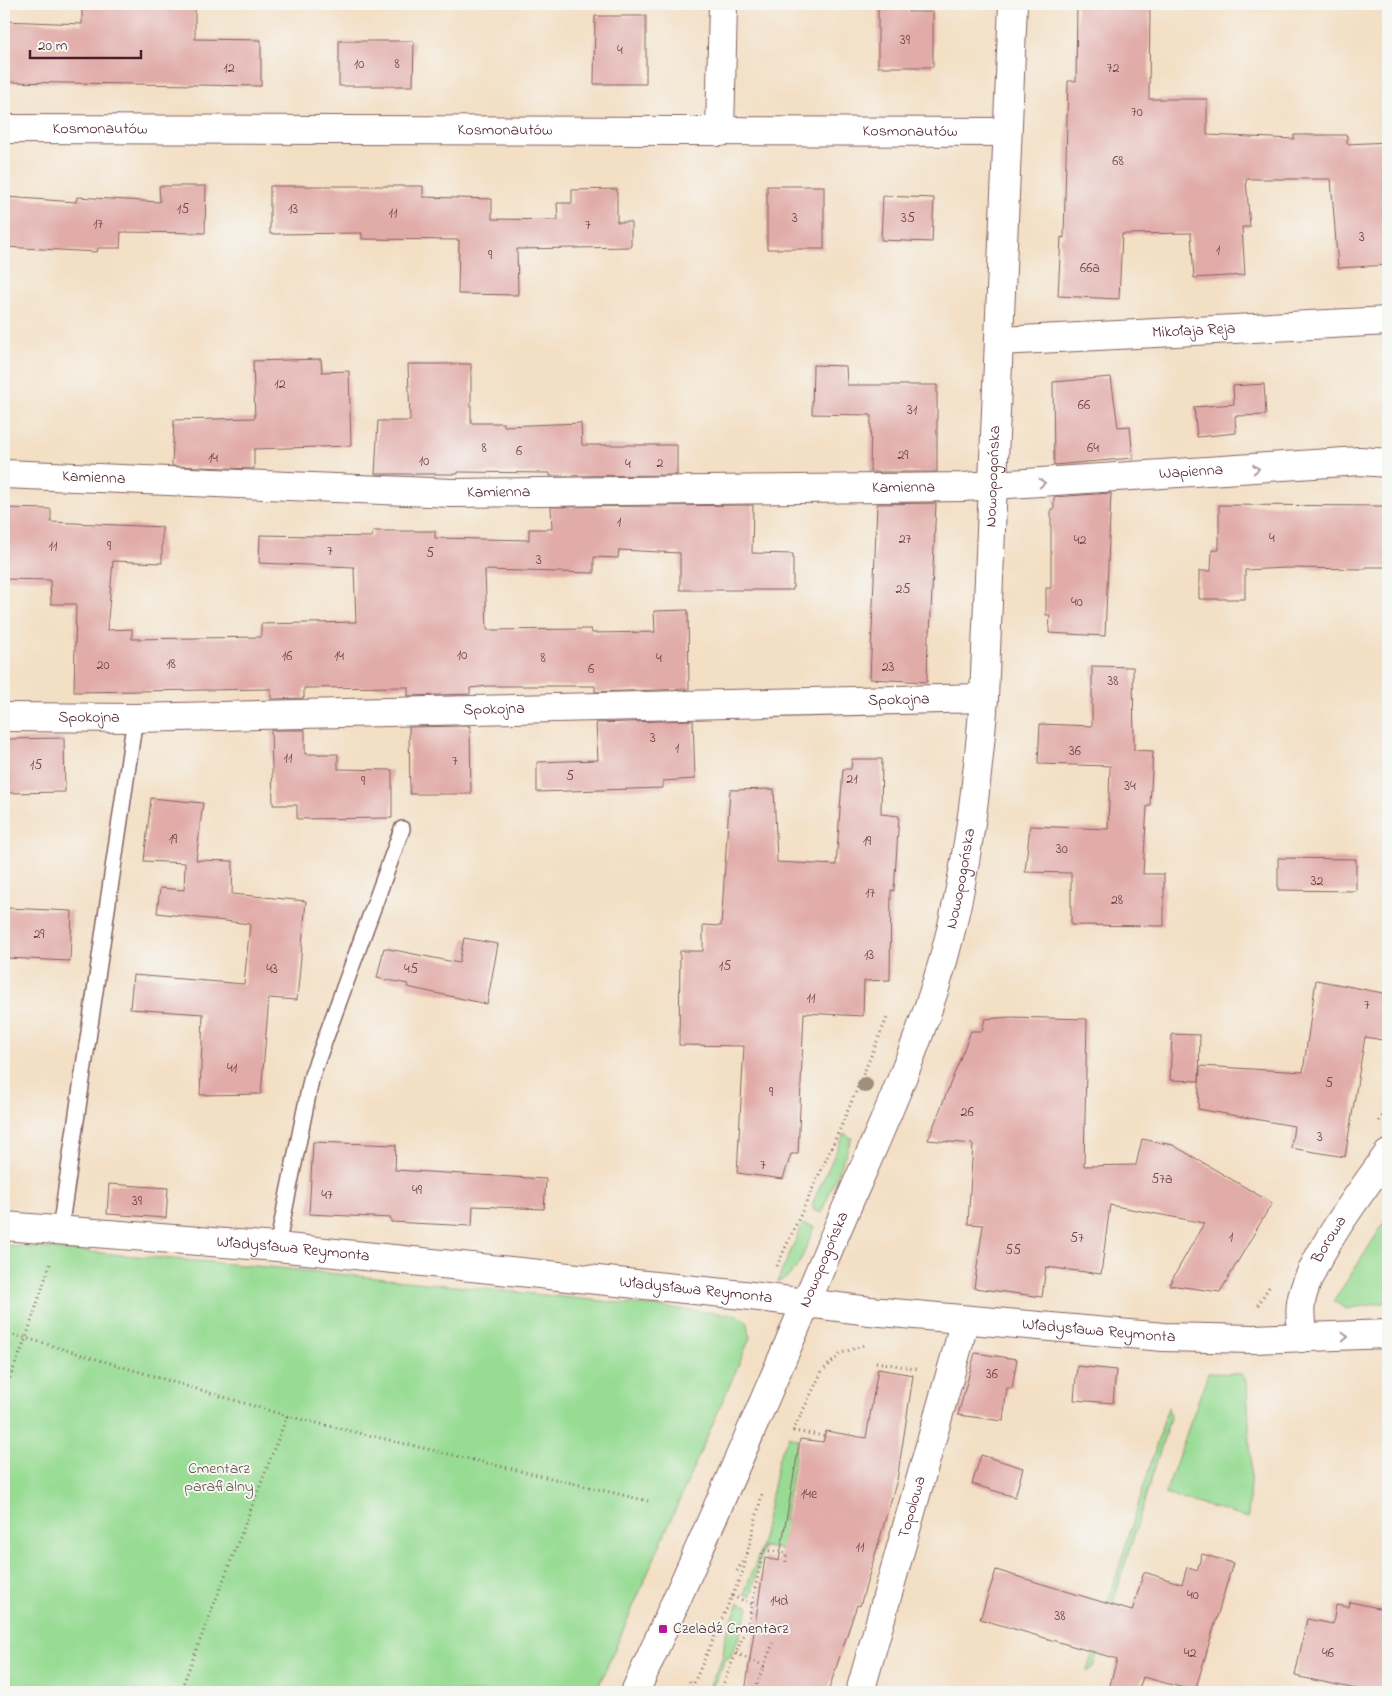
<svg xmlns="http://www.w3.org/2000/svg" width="1392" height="1696" font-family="'Indie Flower',sans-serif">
<rect width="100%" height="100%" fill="#f6f6f2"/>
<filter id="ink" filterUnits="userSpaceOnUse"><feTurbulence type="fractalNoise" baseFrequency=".02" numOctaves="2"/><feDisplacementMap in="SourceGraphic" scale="10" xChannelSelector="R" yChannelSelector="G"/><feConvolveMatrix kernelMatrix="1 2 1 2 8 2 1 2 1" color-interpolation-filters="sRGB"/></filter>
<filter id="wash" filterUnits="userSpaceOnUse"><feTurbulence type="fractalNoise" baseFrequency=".0096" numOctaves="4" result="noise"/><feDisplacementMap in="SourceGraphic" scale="20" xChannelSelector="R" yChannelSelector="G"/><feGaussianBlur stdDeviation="1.12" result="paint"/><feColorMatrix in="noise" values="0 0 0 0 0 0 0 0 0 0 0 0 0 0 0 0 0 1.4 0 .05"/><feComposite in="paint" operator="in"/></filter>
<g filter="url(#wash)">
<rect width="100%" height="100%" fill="#f3dfc4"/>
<g fill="#98dc94" stroke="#717e60">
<path d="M844,1134L852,1138L821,1213L813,1210V1202Z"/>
<path d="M1386,1220L1388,1302L1346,1309L1334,1301Z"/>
<path d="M805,1224L814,1227C806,1246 799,1277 777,1282L801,1228Z"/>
<path d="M4,1245L279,1268L738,1315L748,1323L750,1338L596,1692H4Z"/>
<path d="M1208,1373L1243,1374L1247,1385L1251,1464L1248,1518L1165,1494Z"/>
<path d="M1168,1407L1170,1418L1093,1668L1087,1672Z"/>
<path d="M789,1436L798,1439L784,1520L824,1527L788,1550L763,1547L751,1596L744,1594L760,1551L779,1457Z"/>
<path d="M739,1603L749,1606L744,1625L731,1656L726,1659L710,1692H704L708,1689L723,1656L725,1636Z"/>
</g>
<g id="blocks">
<g fill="#e1aba8">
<path d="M82,4H195V39L261,40V86L4,82V21L82,24Z"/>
<path d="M878,4H908V12H933V67H878Z"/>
<path d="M1077,4H1150L1149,99H1207V135L1294,139V135H1347V144L1388,142V265L1338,268L1331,179H1246L1250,227H1242L1245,275L1194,278L1191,233L1122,234L1119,299L1058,296L1061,237L1064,238L1068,81H1076Z"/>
<path d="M595,16H646V84H594Z"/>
<path d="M339,41H414L413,86H339Z"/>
<path d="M159,186H206L205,233L121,232L120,248H98L97,252L4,247V202H6V197L76,202L77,197L160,202Z"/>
<path d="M270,186H423V197L492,199V219L558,220L557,203H572V190L617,189V222H631V247L517,249L518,295L458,294L459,240L362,239V233L270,234Z"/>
<rect x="767" y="186" width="57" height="63"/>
<path d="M883,196L934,198L932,242L881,240Z"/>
<path d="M321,359L322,372L349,371L351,446L254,449V469L172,466L174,420L255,418L253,361Z"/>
<path d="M408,364H471V423H504V426L581,423L582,445H677V475L550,476V473L458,472V474H375L378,421H410Z"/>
<path d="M813,365L846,366L847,385H937V472H870L871,415L812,414Z"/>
<path d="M1111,377L1118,427L1130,426L1133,458L1054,465L1053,382Z"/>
<path d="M1264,384L1266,415L1235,416L1236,433L1197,437L1194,407L1234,404L1233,386Z"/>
<path d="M1111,493L1105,636L1049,633L1050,615H1046V588H1051V509H1054V497Z"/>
<path d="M936,503L930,634H928L927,682L870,679L877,504Z"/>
<path d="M753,505L752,553L793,554V590H680V553L619,550L618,558L594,557V573L485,570L487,630L591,629L592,633L655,632L654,611L688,610L689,689L595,692V686H488L470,688V694L408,696V687L304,688V698L271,699V689L74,692L76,604H51L50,580L4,579V508L51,509V522L162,527V563L113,561L107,630L132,629V639L261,637V624L356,622L354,567L259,563L260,535L372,537L373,531H435V538L529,540V529H552L551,507Z"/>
<path d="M1219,505L1388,506V567H1366V569L1286,568L1245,570V599H1199V571H1211L1212,550H1219Z"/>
<path d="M1092,666L1133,667L1134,750L1153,751L1150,806H1147L1143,874H1164V926L1071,925V873L1025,872L1030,826L1108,829L1110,766L1038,764L1040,724L1092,726Z"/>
<path d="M693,720L695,779L663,781V788L537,792V762L598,760L596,723Z"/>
<path d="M470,726L471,794H410L409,727Z"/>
<path d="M271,730H305V754H338V769L392,770V818L297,819V805H273Z"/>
<path d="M64,738L65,792L8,793L7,739Z"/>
<path d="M852,759H882L881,814L899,816L894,891L891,890L890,980L864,981L863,1016L804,1013L798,1154H791L783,1179L737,1173L744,1046L679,1045L680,951H703V925L721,926L730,790L774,789L777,862L836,865L843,769H851Z"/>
<path d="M151,798L203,803L196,860L233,861L232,894L306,901L297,1000L269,998L261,1094L200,1095L203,1014L130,1009L133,975L244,984L250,924L157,913L160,888L184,890L185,863L144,861Z"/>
<path d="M1278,858L1356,859V891L1278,890Z"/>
<path d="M8,908L72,911L70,961L5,958Z"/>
<path d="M464,938L498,944L487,1004L407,987L408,984L377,978L384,948L459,963Z"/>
<path d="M1316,980L1388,994V1041L1365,1037L1345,1157L1291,1148L1294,1126L1198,1109L1200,1066L1303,1072Z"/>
<path d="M1010,1017L1087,1019L1084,1166L1136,1165L1142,1139L1173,1145L1272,1203L1220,1292L1169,1285L1204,1223L1110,1205L1101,1274L1046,1267L1042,1297L974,1288L983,1225L968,1224L973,1144L928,1140L971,1031H982L985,1019Z"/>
<path d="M1172,1034L1200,1035L1199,1081L1170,1080Z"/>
<path d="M313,1142L396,1145L395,1170L546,1179L544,1209L473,1206L472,1226L391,1222V1218L309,1214Z"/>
<path d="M109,1184L168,1188L166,1218L107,1214Z"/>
<path d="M975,1353L1017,1359L1012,1388H1007L1003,1421L958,1415Z"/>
<path d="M1077,1366L1116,1370L1113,1403L1074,1400Z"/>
<path d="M878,1369L913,1375L910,1396L897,1480L860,1606L857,1605L828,1692H745L765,1558L779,1561L800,1439L823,1442L826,1431L866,1438Z"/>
<path d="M981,1455L1023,1468L1015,1497L972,1484Z"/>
<path d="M1202,1554L1233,1563L1195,1691L1143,1677L1138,1692H1108L1117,1659L980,1619L996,1570L1132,1611L1144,1572L1182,1584L1187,1567L1197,1571Z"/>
<path d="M1350,1602L1388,1610V1692H1370L1295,1676L1307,1619L1333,1624L1336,1605L1349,1607Z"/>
</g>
</g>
</g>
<g filter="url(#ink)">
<use href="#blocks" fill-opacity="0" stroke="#856261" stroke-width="1"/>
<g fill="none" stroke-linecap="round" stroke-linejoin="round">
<g stroke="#856261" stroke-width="18">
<g id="service">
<path d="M60,1230L135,718"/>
<path d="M277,1247L312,1075L402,829"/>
</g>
</g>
<g stroke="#856261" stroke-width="30">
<g id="minor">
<path id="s1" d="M4,129L1007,132"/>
<path d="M720,132L723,4"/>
<path id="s2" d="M999,341L1388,321"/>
<path id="s3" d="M4,474L452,493L963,487L1360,461L1388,463"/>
<path id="s4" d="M4,717L135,718L984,698"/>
<path id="s5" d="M4,1226L277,1247L743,1295L870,1311L1163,1337L1254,1339L1388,1334"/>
<path id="s6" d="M1302,1338C1302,1327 1299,1314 1301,1303C1307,1262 1363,1189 1388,1154"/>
<path id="s7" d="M860,1692L959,1343L964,1320"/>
</g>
</g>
<g stroke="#856261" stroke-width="30">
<g id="tertiary">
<path id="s8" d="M635,1692C700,1548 764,1403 825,1258C866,1160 914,1063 943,961C967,875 977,787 984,698L1013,4"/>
</g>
</g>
<g stroke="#856261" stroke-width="3" stroke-dasharray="1 4" stroke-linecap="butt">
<path d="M1379,1121L1388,1109"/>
<path d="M777,1266L840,1129L887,1018"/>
<path d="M1258,1305L1269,1287"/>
<path d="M4,1333L26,1338L287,1416L648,1501"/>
<path d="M876,1362L918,1369"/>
<path d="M4,1392L26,1338L51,1261"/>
<path d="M793,1431L822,1371L842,1353L864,1345"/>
<path d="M793,1431L825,1436"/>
<path d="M737,1571L748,1552"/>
<path d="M732,1596L752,1604"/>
<path d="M736,1653L764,1666L773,1643"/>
<path d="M755,1689L764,1666"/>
<path d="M180,1692L287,1416"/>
<path d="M687,1692L690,1681"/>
<path d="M690,1692L743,1571L762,1494"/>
<path d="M720,1692L748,1624L763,1550L786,1553V1562"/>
</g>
<use href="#service" stroke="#fff" stroke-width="15"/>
<use href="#minor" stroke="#fff" stroke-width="28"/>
<use href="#tertiary" stroke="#fff" stroke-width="28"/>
</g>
<circle fill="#a18f7e" cx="865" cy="1085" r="8"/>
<defs><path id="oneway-chevron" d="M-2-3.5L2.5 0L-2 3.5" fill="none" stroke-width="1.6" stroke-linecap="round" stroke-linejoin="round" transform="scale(1.25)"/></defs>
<g stroke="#ae9aa0">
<use href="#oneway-chevron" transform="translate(1256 469) rotate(-4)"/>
<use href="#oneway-chevron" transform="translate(1042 483) rotate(-4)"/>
<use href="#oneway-chevron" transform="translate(1345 1337) rotate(-2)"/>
</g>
</g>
<rect fill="#b5179e" stroke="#f6f6f2" stroke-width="2" x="658" y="1624" width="10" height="10" rx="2.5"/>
<g text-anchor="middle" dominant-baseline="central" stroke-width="4" stroke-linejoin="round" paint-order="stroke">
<g font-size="14" fill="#70424a">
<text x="905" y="40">39</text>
<text x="620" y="50">4</text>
<text x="359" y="64">10</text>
<text x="397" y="64">8</text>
<text x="229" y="68">12</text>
<text x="1113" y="68">72</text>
<text x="1137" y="112">70</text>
<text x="1118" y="161">68</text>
<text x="183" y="209">15</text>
<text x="293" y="209">13</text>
<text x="393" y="213">11</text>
<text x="795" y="218">3</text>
<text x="908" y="218">35</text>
<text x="98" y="224">17</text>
<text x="588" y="225">7</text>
<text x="1362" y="237">3</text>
<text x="1218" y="250">1</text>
<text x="490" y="255">9</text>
<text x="1090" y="268">66a</text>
<text x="280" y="384">12</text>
<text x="1084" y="405">66</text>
<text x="912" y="410">31</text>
<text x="484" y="448">8</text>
<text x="1093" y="448">64</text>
<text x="519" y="451">6</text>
<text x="903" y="455">29</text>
<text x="213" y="458">14</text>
<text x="424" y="461">10</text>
<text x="660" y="463">2</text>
<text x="628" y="464">4</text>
<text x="619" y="522">1</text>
<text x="1272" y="538">4</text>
<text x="905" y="539">27</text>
<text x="1080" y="540">42</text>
<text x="53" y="546">11</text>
<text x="109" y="546">9</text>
<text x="330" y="551">7</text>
<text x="430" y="553">5</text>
<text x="539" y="560">3</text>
<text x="903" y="589">25</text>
<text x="1077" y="602">40</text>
<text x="462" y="655">10</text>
<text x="287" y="656">16</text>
<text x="339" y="656">14</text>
<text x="543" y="658">8</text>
<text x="659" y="658">4</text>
<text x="171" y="664">18</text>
<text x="103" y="665">20</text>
<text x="888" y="667">23</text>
<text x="591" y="669">6</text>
<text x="1113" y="681">38</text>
<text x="653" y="738">3</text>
<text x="677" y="748">1</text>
<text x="1075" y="751">36</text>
<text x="288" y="758">11</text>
<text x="455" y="761">7</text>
<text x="36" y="765">15</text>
<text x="570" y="776">5</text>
<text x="852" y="779">21</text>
<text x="363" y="781">9</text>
<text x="1130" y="786">34</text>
<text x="173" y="839">19</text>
<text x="867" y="841">19</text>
<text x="1062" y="849">30</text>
<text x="1317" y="881">32</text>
<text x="870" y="893">17</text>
<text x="1117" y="900">28</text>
<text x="39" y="934">29</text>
<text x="869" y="955">13</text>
<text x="725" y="966">15</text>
<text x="272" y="969">43</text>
<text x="411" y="969">45</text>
<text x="811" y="998">11</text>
<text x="1367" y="1005">7</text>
<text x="232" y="1068">41</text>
<text x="1329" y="1083">5</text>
<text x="771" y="1092">9</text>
<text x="967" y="1112">26</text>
<text x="1320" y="1137">3</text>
<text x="763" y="1165">7</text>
<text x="1162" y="1179">57a</text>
<text x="417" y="1190">49</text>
<text x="327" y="1195">47</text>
<text x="137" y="1201">39</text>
<text x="1231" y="1237">1</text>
<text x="1077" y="1238">57</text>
<text x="1013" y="1250">55</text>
<text x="992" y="1374">36</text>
<text x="809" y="1494">14e</text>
<text x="860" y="1547">11</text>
<text x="1193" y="1595">40</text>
<text x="779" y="1601">14d</text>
<text x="1060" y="1616">38</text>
<text x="1190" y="1653">42</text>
<text x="1328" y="1653">46</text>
</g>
<g font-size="16" fill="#4a1f2b" stroke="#f6f6f2">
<text stroke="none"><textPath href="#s1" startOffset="96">Kosmonautów</textPath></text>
<text stroke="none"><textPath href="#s1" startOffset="501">Kosmonautów</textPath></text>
<text stroke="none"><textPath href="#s1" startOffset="906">Kosmonautów</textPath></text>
<text stroke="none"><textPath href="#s2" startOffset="195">Mikołaja Reja</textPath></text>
<text stroke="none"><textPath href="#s3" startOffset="1188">Wapienna</textPath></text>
<text stroke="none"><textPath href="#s8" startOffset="1282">Nowopogońska</textPath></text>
<text stroke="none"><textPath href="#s3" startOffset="90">Kamienna</textPath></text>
<text stroke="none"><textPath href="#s3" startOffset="900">Kamienna</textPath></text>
<text stroke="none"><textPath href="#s3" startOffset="495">Kamienna</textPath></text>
<text stroke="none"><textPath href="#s4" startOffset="895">Spokojna</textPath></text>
<text stroke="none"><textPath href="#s4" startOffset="490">Spokojna</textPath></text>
<text stroke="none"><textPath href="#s4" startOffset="85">Spokojna</textPath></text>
<text stroke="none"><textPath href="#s8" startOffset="878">Nowopogońska</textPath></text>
<text stroke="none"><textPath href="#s6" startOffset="105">Borowa</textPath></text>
<text stroke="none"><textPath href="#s5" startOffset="290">Władysława Reymonta</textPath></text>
<text stroke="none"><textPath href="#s8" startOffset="472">Nowopogońska</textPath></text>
<text stroke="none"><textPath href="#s5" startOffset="695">Władysława Reymonta</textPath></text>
<text stroke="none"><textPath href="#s5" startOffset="1100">Władysława Reymonta</textPath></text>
<text stroke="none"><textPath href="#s7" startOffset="192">Topolowa</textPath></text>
</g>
<g font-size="16" fill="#5e4e45" stroke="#f6f6f2">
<text x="219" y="1469">Cmentarz<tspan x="219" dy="18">parafialny</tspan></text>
</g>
<g font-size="16" fill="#4a1f2b" stroke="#f6f6f2" text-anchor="start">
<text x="673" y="1629">Czeladź Cmentarz</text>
</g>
</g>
<rect width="1392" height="1696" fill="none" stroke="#f6f6f2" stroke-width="20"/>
<path d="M30 50v8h111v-8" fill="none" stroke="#4a1f2b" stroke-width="2.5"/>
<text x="38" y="50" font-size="15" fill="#4a1f2b" stroke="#f6f6f2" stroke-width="4" paint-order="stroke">20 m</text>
</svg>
